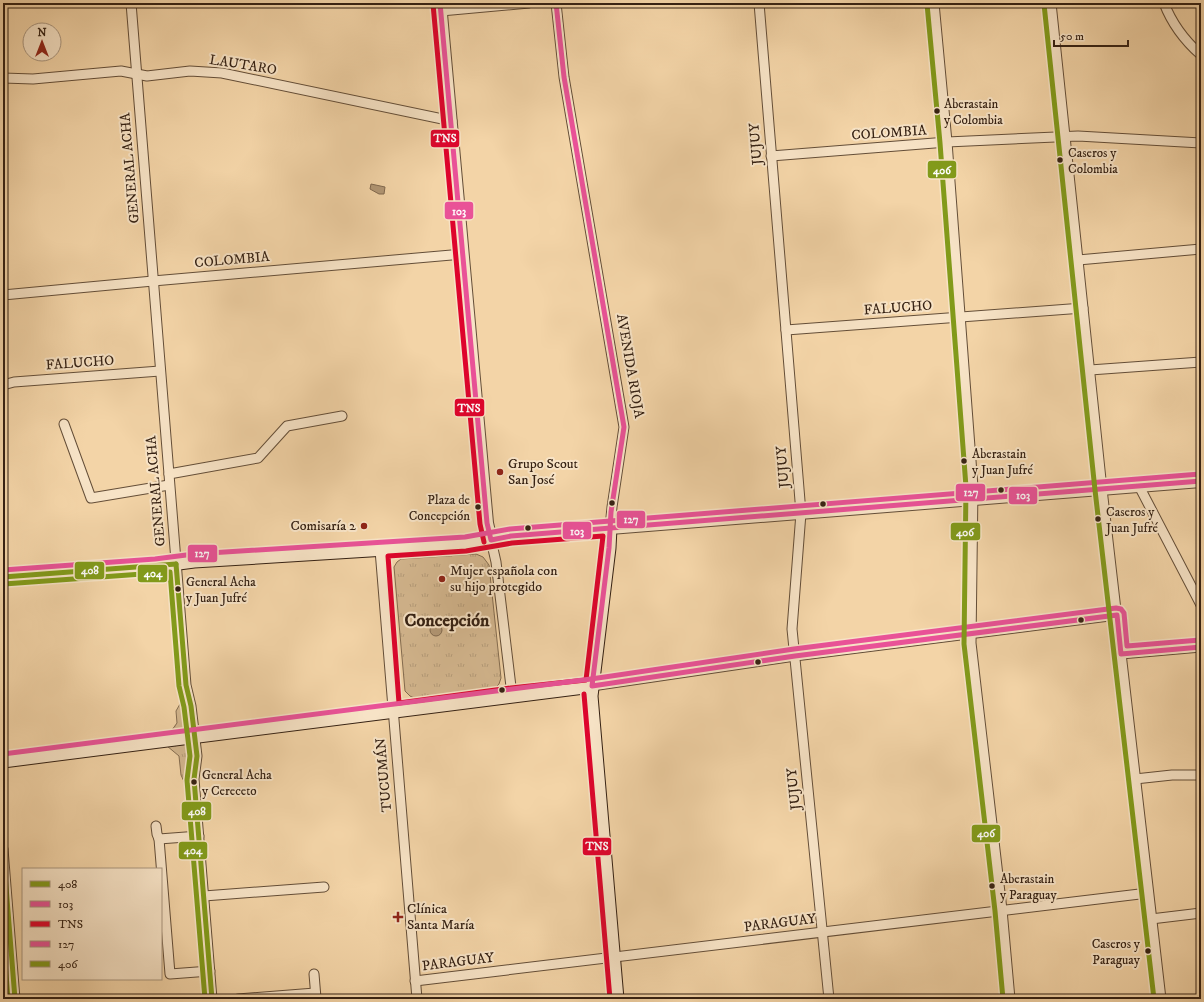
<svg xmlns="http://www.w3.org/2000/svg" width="1204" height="1002" font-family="'IM FELL DW Pica',serif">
<defs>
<pattern id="grass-tufts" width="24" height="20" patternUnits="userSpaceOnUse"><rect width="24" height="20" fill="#d3b68e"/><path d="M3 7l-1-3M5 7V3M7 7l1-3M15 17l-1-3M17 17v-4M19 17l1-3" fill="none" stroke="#b69c7a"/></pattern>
</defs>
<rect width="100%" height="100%" fill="#f3d4a7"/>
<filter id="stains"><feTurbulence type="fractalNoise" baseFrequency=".005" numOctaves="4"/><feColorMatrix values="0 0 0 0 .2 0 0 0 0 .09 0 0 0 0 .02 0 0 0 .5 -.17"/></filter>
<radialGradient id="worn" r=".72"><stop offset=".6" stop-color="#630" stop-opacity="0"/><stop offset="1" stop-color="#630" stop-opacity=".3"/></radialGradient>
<g fill="url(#grass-tufts)" stroke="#846c50">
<path d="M476,554L483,557L489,565L501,678L499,684L493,690L414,698L410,696L405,691L394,567L397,562L401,559Z"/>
<path d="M179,696L182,702L186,705L190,727L187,731L185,732L169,734L177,723L176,711L180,704Z"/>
<path d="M190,744H191L193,758L186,772V786L181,775L179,756L167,746Z"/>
</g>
<g fill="#b29775" stroke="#80684e">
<path d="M371,184L385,187L384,194H379L370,189Z"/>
<circle cx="436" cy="630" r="6"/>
</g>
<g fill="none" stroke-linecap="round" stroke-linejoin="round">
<g stroke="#644e38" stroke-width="11">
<g id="minor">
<path d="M131,3L186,685L191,706L197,756L194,779L212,999"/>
<path d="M556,3L564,77L624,427L612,507L610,528"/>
<path d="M759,3L801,513L792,629L829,999"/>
<path d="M934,3L947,142L973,487L971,643L1002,910L1010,999"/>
<path d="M1051,3L1102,489L1161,999"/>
<path d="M1164,3C1172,24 1184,40 1201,55"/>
<path d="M441,11L529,3"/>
<path d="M3,78L33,79L121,71L147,76L190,71L222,73L452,121"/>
<path d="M771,156L947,142L1078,136L1201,143"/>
<path d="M1078,260L1201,249"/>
<path d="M3,295L153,281L463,254"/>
<path d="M786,330L1083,308"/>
<path d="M1090,370L1201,362"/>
<path d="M3,385L14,382L160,371"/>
<path d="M64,424L91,498L169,485"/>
<path d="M169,474L258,458L287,426L342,416"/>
<path d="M1139,486L1201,605"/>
<path d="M491,540L496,562L512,695"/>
<path d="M380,550L417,999"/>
<path d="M1121,654L1201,647"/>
<path d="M592,686L795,656L1117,615"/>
<path d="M1135,779L1172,775H1201"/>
<path d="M156,826L157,834L159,839L170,974L210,971"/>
<path d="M159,839L199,836"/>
<path d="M3,849L15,999"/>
<path d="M204,896L324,887"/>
<path d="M1151,919L1201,913"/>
<path d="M314,974L316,998"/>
<path d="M415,981L1148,893"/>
<path d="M238,999L315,993"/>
</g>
</g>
<g stroke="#644e38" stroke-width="14">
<g id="tertiary">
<path d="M440,3L487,523L491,540"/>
<path d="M610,528L1201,481"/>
</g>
</g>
<g stroke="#352113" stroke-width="15">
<g id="secondary">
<path d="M3,577L156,566L194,561L466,544L511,536L610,528L609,548L591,696L617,999"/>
<path d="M3,761L592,686"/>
</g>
</g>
<use href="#minor" stroke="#f7e3c6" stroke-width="9"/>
<use href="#tertiary" stroke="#f7e3c6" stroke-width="12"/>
<use href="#secondary" stroke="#f7e3c6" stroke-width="13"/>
<g stroke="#f7e3c6" stroke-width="8">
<g id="bus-1">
<path d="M176,564L186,685L191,706L197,756L194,779L212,999"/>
<path d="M3,577L176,564"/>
<path d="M3,849L15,999"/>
</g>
</g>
<g stroke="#f7e3c6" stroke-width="8">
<g id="bus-2">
<path d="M440,3L487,523L491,540L511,536L1201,481"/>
<path d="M556,3L564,77L624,427L611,512L609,548L592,686L795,656L1117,615L1121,654L1201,647"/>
</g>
</g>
<g stroke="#f7e3c6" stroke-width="8">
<g id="bus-3">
<path d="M433,4L480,524L484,542"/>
<path d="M603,536L586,680L511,688L399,703L388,556L466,551L512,543Z"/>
<path d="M584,694L610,999"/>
</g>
</g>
<g stroke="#f7e3c6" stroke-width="8">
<g id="bus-4">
<path d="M3,570L155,559L194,554L465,537L510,529L1200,474"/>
<path d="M3,754L591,679L794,649L1116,608L1121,609L1124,613L1127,646L1200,640"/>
</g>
</g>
<g stroke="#f7e3c6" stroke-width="8">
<g id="bus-5">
<path d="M927,4L940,143L966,487L964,644L995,911L1003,999"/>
<path d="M1044,4L1095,490L1154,999"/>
</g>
</g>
<g stroke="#f7e3c6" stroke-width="8">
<g id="bus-6">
<path d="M4,584L170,572L179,686L184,707L190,756L187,780L205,999"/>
<path d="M3,937L8,999"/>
</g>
</g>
<use href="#bus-1" stroke="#829a1a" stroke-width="5"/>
<use href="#bus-2" stroke="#e95297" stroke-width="5"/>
<use href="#bus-3" stroke="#de042c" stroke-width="5"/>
<use href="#bus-4" stroke="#e95297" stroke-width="5"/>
<use href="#bus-5" stroke="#829a1a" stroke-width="5"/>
<use href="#bus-6" stroke="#829a1a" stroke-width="5"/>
</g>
<g fill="#352113" stroke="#f7e3c6" stroke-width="1.5">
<circle cx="937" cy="111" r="3.5"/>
<circle cx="1060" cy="160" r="3.5"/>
<circle cx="964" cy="461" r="3.5"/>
<circle cx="1001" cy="490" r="3.5"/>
<circle cx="612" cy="503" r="3.5"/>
<circle cx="823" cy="504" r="3.5"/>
<circle cx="478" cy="507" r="3.5"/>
<circle cx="1098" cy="519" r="3.5"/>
<circle cx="528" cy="528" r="3.5"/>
<circle cx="178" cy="589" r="3.5"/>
<circle cx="1081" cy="620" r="3.5"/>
<circle cx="758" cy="662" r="3.5"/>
<circle cx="502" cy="690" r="3.5"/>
<circle cx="194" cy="782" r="3.5"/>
<circle cx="992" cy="886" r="3.5"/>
<circle cx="1148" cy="951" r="3.5"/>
</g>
<g fill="#8f2418" stroke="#f7e3c6" stroke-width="1.5">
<circle cx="500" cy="472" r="4"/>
<circle cx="364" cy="526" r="4"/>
<circle cx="442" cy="579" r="4"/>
<path d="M396 911h4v4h4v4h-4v4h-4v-4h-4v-4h4z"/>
</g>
<g text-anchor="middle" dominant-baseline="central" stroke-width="4" stroke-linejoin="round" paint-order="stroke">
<g font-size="13" fill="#352113" stroke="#f7e3c6" text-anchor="start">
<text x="944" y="104">Aberastain<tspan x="944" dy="16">y Colombia</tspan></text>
<text x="1068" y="153">Caseros y<tspan x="1068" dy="16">Colombia</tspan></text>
<text x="972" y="454">Aberastain<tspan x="972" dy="16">y Juan Jufré</tspan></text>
<text x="470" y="500" text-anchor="end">Plaza de<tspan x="470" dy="16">Concepción</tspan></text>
<text x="1106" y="512">Caseros y<tspan x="1106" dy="16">Juan Jufré</tspan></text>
<text x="186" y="582">General Acha<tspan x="186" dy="16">y Juan Jufré</tspan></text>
<text x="202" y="775">General Acha<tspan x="202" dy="16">y Cereceto</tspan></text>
<text x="1000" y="879">Aberastain<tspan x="1000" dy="16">y Paraguay</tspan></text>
<text x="1140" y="944" text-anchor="end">Caseros y<tspan x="1140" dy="16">Paraguay</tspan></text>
</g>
<g font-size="14" fill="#352113" stroke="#f7e3c6">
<text transform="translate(243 65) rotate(9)">LAUTARO</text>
<text transform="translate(889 133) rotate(-4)">COLOMBIA</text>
<text transform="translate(756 144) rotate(-95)">JUJUY</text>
<text transform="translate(130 168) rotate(-95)">GENERAL ACHA</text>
<text transform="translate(232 260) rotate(-5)">COLOMBIA</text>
<text transform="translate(898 308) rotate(-4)">FALUCHO</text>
<text transform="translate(80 363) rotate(-4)">FALUCHO</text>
<text transform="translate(630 366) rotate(80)">AVENIDA RIOJA</text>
<text transform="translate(783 467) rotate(-95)">JUJUY</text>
<text transform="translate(156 491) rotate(-95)">GENERAL ACHA</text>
<text transform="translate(384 775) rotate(-95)">TUCUMÁN</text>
<text transform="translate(794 789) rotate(-96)">JUJUY</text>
<text transform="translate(780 923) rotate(-7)">PARAGUAY</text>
<text transform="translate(458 962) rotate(-7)">PARAGUAY</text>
</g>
<g font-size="14" fill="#352113" stroke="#f7e3c6" text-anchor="start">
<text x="508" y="464">Grupo Scout<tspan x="508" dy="16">San José</tspan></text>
<text x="356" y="526" text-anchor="end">Comisaría 2</text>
<text x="450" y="571">Mujer española con<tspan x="450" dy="16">su hijo protegido</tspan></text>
<text x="407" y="909">Clínica<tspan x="407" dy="16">Santa María</tspan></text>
</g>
<g font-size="18" font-weight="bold" fill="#352113" stroke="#f7e3c6">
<text x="447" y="621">Concepción</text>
</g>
</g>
<g stroke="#f7e3c6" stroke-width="1.5">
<rect x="430" y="129" width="30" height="19" rx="4" fill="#de042c"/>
<rect x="927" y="160" width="30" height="19" rx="4" fill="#829a1a"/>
<rect x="444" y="201" width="30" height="19" rx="4" fill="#e95297"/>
<rect x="454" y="398" width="31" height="19" rx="4" fill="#de042c"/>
<rect x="955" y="483" width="31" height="19" rx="4" fill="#e95297"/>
<rect x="1008" y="486" width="30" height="19" rx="4" fill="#e95297"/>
<rect x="616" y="510" width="30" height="19" rx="4" fill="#e95297"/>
<rect x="562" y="521" width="30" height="19" rx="4" fill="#e95297"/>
<rect x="950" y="522" width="31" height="19" rx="4" fill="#829a1a"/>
<rect x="187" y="544" width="31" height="19" rx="4" fill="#e95297"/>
<rect x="74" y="561" width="31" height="19" rx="4" fill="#829a1a"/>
<rect x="137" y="564" width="31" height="19" rx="4" fill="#829a1a"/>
<rect x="181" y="801" width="31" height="20" rx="4" fill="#829a1a"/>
<rect x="971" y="824" width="30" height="19" rx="4" fill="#829a1a"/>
<rect x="582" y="837" width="30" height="19" rx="4" fill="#de042c"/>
<rect x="178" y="841" width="30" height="19" rx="4" fill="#829a1a"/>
</g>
<g font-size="11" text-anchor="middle" font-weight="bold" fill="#fff">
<text x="445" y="142">TNS</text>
<text x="942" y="174">406</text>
<text x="459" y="215">103</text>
<text x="469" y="412">TNS</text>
<text x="971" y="496">127</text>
<text x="1023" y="499">103</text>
<text x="631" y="523">127</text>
<text x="577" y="535">103</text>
<text x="965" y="536">406</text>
<text x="202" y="557">127</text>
<text x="90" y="574">408</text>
<text x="153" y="577">404</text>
<text x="197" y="815">408</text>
<text x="986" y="837">406</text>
<text x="597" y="850">TNS</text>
<text x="193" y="854">404</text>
</g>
<rect width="1204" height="1002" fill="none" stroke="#f3d4a7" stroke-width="16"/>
<rect x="4" y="4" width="1196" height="994" fill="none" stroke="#352113" stroke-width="2"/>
<rect x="8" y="8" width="1188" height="986" fill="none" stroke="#352113"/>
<rect x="22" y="868" width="140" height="112" fill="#f7e3c6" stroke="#a9957e"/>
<rect x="30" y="881" width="20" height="6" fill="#829a1a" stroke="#a9957e"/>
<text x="58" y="888" font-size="12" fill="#352113">408</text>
<rect x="30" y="901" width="20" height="6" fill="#e95297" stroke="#a9957e"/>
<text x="58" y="908" font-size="12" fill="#352113">103</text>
<rect x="30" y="921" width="20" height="6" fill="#de042c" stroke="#a9957e"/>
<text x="58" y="928" font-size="12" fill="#352113">TNS</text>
<rect x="30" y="941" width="20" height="6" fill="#e95297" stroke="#a9957e"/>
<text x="58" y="948" font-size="12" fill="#352113">127</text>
<rect x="30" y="961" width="20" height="6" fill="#829a1a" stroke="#a9957e"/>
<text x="58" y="968" font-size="12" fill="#352113">406</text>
<g transform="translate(42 42)"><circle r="19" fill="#f7e3c6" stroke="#a9957e"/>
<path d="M0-3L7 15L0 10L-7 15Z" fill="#8f2418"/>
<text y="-6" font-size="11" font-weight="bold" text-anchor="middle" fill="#352113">N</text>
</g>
<path d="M1054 40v6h74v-6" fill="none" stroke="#352113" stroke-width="2"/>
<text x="1060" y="40" font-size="12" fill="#352113" stroke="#f7e3c6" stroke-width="3" paint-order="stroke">50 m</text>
<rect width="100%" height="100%" filter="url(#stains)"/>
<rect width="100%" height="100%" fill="url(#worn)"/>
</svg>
